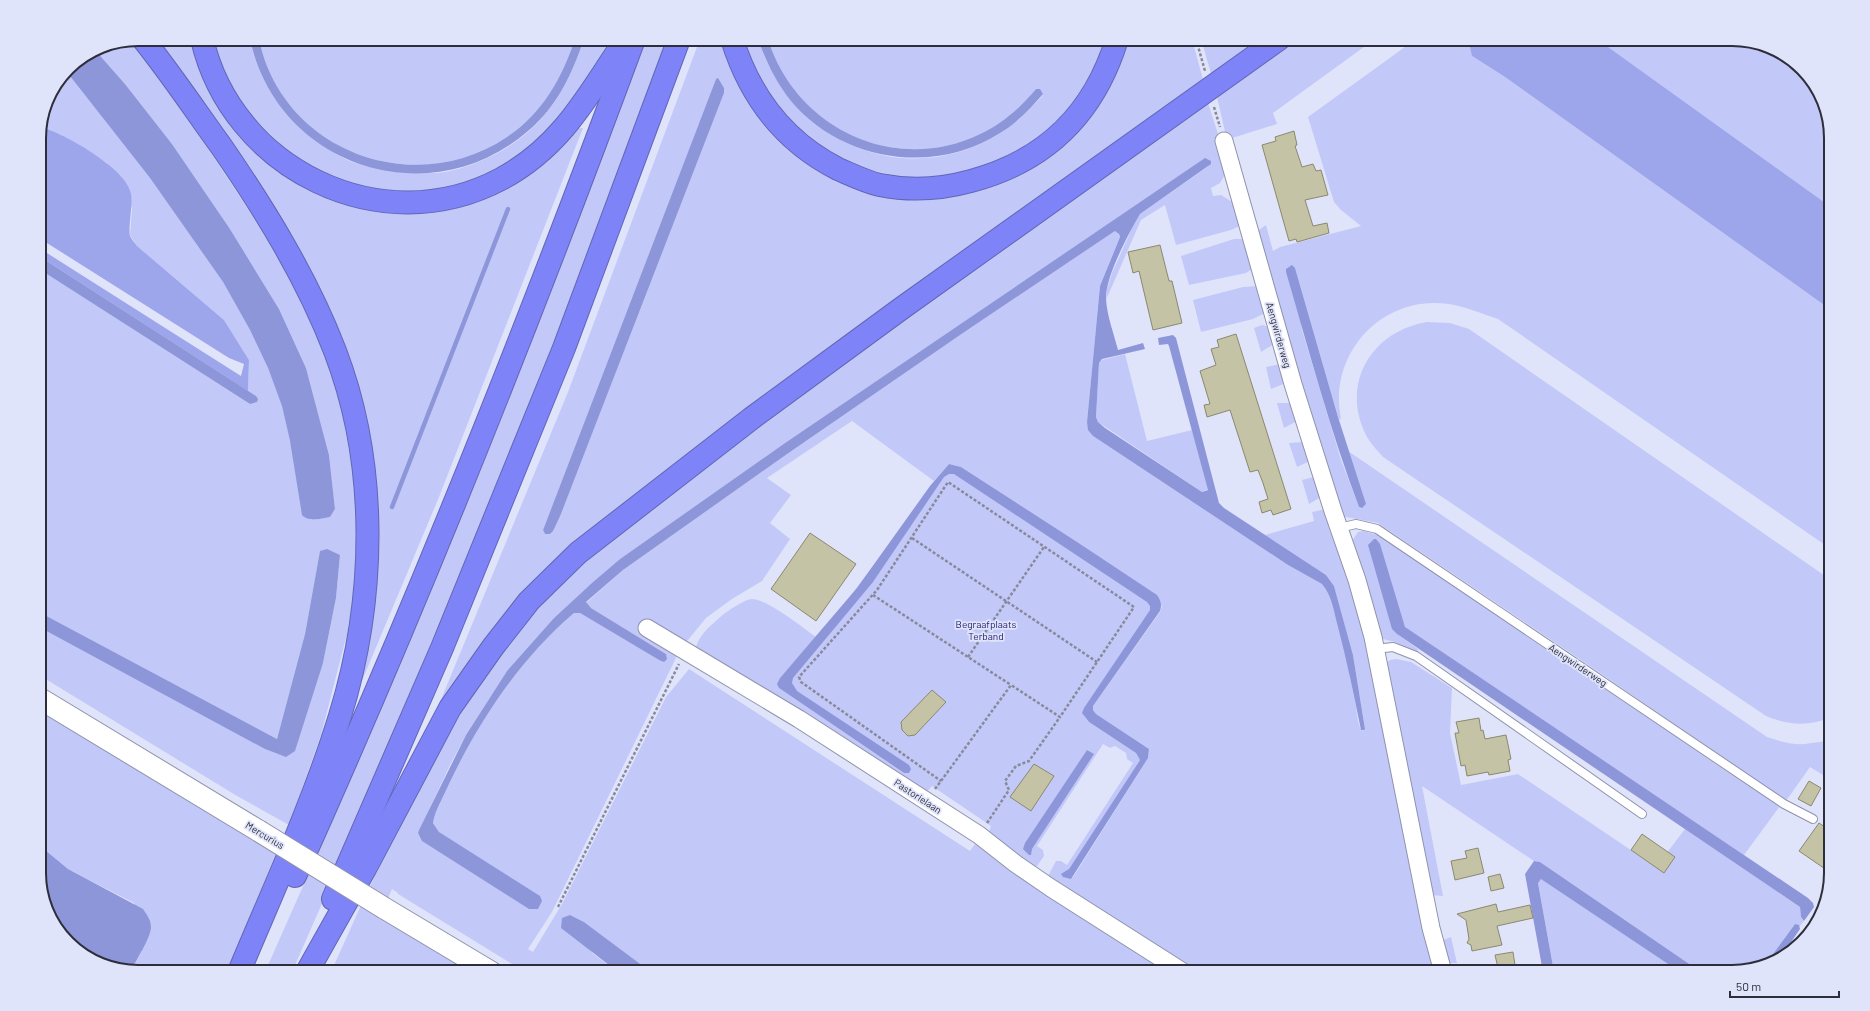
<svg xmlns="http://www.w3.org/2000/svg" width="1870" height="1011" font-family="Barlow,sans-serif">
<rect width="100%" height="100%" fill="#e0e4fb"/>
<g fill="#c2c9f8" fill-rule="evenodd">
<path d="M150,39H195L197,52L309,188L333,200L361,208L415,211L576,128H583L439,497L354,700L373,601L351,375Z"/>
<path d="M212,39H250C259,85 288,125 328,149C336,154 346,160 355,163C365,165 377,166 388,167C403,169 421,173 436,173C451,172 469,166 483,160C539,135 565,96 584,39H610L585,86L563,121L523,155L487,177L432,192H387L342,184L296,159L249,114L223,76Z"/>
<path d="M259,39H575C562,78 542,114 507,137C414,200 282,151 259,39Z"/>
<path d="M644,39H670L612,195L427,664L292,972H265C379,716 488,458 586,196C606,143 626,92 644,39Z"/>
<path d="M700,39H726L750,97L868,186L1034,163L1124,39H1192L1204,83L579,542L430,726L568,392ZM716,79L724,88V93L561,514L545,534L543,530Z"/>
<path d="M743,39H758C791,141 906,193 1000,133C1017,123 1030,109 1043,95L1036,89C1020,108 1002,124 980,134C894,176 795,127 768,39H1107C1096,71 1081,100 1057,124C1041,140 1021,151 1001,160C991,164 980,170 970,173C905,188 836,168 789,120C767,97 754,69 743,39Z"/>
<path d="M1201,39H1267L1212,77Z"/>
<path d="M1297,39H1375L1273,113L1277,124L1229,139L1226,136L1217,97Z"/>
<path d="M1416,39H1475L1472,41V56L1505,77L1831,310V549L1498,319C1477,312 1455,302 1433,303C1373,304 1329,360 1341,418L1339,420L1295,268L1302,330L1341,460L1359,507L1361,509L1348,451L1767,737C1779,741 1792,745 1805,744C1814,743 1822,741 1831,741V759L1823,775L1810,767L1786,801L1606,677L1378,523L1341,516L1256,232L1266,225L1273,251L1280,247L1361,226L1341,210L1334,202L1308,117Z"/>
<path d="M1597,39H1732L1776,49L1814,83L1831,132V207Z"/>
<path d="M131,40L174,97L250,212L302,297L325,354L341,406L356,490L359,565L347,634L321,735L289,825L237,796L39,675V627L277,754L323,663L336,598L340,555L320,552L305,634L277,739L39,612V269L250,404L256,396L248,391L249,360L224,320L137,246L130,235L132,208L107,163L77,144L51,130L40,126L47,100L66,71L150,178L223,282L250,330L268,368L282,405L290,441L314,520L330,517L335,509L329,455L306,368L279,309L230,229L172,144L125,84L95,50L100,46Z"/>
<path d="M1208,103L1219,137L1227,171L1220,183L1211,188L1213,196L1221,195L1237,205L1242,225L1231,230L1176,245L1165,205L1141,220L1106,300L1107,289L1112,273L1133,226L1140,214L1206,168L1210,164L1211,161L1164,186L785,443L620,559L593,582L554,618L507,671L466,735L450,765L418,833L423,841L529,909L439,832L433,823C435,810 444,796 449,784C479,721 520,659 574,613H580L659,660L666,654L591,608L586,603L623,570L790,452L963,333L1115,231H1117L1120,237L1100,286L1087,422L1093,436L1288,565L1322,584C1337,601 1350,676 1355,701C1357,710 1357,724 1362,731L1365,728L1353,655L1334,586L1326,575L1265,535L1314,521L1312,512L1326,509L1331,523L1328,525L1357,603L1436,972H1189L1048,876L1056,861H1061L1067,865L1133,763L1127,759L1126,753L1115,746L1110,748L1103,744L1037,846L1043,850L1044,856L1037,866L1031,868L988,835L991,826L932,786L926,793L695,651C698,636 707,629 718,619C724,613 745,599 752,599C767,599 802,627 816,637L780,678L779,688L904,773H909L782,686L936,483L953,468L1158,604L1084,716L1089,722L1136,753L1140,760L1069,869L1066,872L1071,879L1075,874L1148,758L1149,749L1096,714L1093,710V706L1160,612L1162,606L1071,538L961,467L949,464L934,481L852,421L767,478L791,495L770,523L790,539L762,581L732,599L706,618L688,640L681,645L675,660L552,912L528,949L533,952L562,904L666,697L689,669L970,851L977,841L1176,972H651L584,922L570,915L592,953L618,972H525L398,894V893L392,889L381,915L480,972H331L362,903L446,729L526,618L589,554L770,412ZM1087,750L1093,754L1032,849Z"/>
<path d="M1234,239H1246L1254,268L1246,273L1189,285L1181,256Z"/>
<path d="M1258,286L1265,313L1253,319L1201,332L1193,300L1243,287Z"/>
<path d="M1427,322L1450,323L1469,329L1831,580V717C1810,727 1787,725 1766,716L1383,457C1377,450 1370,443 1366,435C1340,383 1372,331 1427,322Z"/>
<path d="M1262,325L1269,327L1274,344L1261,352L1254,328Z"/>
<path d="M1125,354L1147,441L1192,430L1208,489L1202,492L1098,422L1096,417L1099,363L1102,360Z"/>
<path d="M1280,364L1286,383L1271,389L1266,367Z"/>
<path d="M1277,403H1292L1297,421L1284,428Z"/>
<path d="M1303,442L1310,461L1297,467L1289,443Z"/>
<path d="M1314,477L1321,497L1309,504L1302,480Z"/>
<path d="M1363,531L1378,535L1516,625L1714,763L1780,806L1744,855L1409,631L1405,627L1402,620L1397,634L1418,649L1417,652L1395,642L1379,638L1350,544L1358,532Z"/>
<path d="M1396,659L1411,662L1452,688L1450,733L1461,785L1518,774L1656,867L1685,829L1800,907L1801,917L1804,921L1799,927L1795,924L1768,961L1732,972H1701L1540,862L1534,861L1422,786L1443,896L1431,895L1385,664L1390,660Z"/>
<path d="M39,706L277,850L228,972H138L131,970L142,951L134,903L68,869L39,845V777L44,776V767L39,763Z"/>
<path d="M1541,879L1544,880L1680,972H1554L1538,882Z"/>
<path d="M1451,937L1457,963H1447L1441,941Z"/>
</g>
<g fill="#9ea6eb">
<path d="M1475,39H1597L1831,207V310L1505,77L1472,56L1470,47Z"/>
<path d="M40,126C64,134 127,168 131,194C133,204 128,229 130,236C132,240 135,243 137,246L224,320L249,360L248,391L39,256V248L241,376L244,364L229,358L39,238Z"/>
</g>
<g fill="#8e96da">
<path d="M250,39H259C282,151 414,200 507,137C542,114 562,78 575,39H584C572,74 557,107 528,131C430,216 277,167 250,39Z"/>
<path d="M758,39H768C795,127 894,176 980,134C1002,124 1020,108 1036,89H1040L1043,94C1030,109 1017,123 1000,133C934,176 841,161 791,101C776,82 766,62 758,39Z"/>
<path d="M95,50L125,84L172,144L230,229L279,309L306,368L329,455L335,509L330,517C321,519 308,522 302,515L290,441L282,406L268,368L250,330L223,282L150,178L66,71L68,68Z"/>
<path d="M718,78L724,88V93L561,514L553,531L550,534H545L543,530L716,79Z"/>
<path d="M1205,158L1211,161V164L1140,214C1129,233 1105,277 1106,299C1107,316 1114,334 1118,350L1143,343L1145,349L1102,359L1099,363L1096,417L1098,422L1105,428L1202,492L1208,490L1169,346L1168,344L1159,345L1158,338L1173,335L1176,338L1219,503L1224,508L1326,575L1334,586L1353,655L1365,729L1364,730H1361C1354,696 1347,661 1338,627C1334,612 1332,596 1322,584L1288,565L1093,436L1088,430L1087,422L1100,286L1120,237L1119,234L1115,231L963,333L790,452L623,570L586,602L591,608L666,654L667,659L664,662L659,660L580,613H574C520,659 479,721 449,784C444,796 435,810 433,823L439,832L540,896L542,901L538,909H529L422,841L418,833L419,830L466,735L507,671L554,618L593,582L620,559L785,443Z"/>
<path d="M39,256L256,396L258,399L257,402L250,404L39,269Z"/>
<path d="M1292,265L1295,268L1338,417L1366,504L1362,508L1359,507C1330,430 1309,351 1286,272V269Z"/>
<path d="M949,464L961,467L1071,538L1157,595C1161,601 1162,605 1160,611L1093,706V710L1096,714L1149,749L1148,758L1071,879L1063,877L1061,874L1069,869L1140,760L1136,753L1089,722L1082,713L1084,708L1150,610V606L1147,602L954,474H949L944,477L873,582L793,678L792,683L797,691L909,765L911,769L909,773H904L779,688L777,684L780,678L857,588L930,486Z"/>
<path d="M1374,539H1376L1380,544L1405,627L1808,898L1813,903L1814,907L1804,921L1801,917L1800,907L1397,634L1392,629L1368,545Z"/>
<path d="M327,549L340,555L336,598L323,663L295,751L286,757L265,749L39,627V612L277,739L305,634L320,551Z"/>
<path d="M1087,750L1094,754L1032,849L1031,855H1029L1023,849L1025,843Z"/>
<path d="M39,845L68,869L143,909C147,915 151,920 151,927C151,937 136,961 131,970L94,962L56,928L39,880Z"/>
<path d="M1534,861L1540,862L1701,972H1680L1541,879L1538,883L1554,972H1543L1525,874Z"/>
<path d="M570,915L584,922L651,972H618L561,928L562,918Z"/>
<path d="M1795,924L1799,925L1800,929L1780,958L1768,961Z"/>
</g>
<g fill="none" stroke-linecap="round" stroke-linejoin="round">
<path stroke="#8e96da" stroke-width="4.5" d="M392,507L508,209"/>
</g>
<g fill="#c4c3a6" stroke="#8a896e">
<path d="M1294,131L1297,145L1295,146L1302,167L1313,164L1316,171L1321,170L1328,195L1305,200L1313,226L1327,223L1329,233L1297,242L1296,239L1289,241L1262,145L1276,141L1275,137Z"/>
<path d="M1160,245L1169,281H1172L1182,323L1153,330L1139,271L1133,273L1128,252Z"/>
<path d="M1236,334L1291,509L1273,515L1271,510L1262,513L1259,502L1268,499L1263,483L1258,470L1250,472L1230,410L1207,417L1204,405L1210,404L1200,371L1216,365L1211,349L1219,347L1217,340Z"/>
<path d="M810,533L856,564L816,621L771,589Z"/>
<path d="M932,690L946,702L915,735L908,736L902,730L901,722Z"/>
<path d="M1479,718L1481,731L1483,730L1485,739L1506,735L1511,759L1508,760L1510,771L1489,775L1488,772L1467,776L1465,765L1461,766L1455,733H1459L1456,722Z"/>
<path d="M1034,764L1054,776L1031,811L1010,797Z"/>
<path d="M1809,781L1821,788L1811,806L1798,799Z"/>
<path d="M1819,823L1831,831V873L1799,851Z"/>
<path d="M1642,834L1675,857L1664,873L1631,850Z"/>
<path d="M1478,848L1484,873L1455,880L1451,861L1467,858L1465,851Z"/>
<path d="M1500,874L1504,888L1491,891L1488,877Z"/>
<path d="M1496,904L1498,912L1530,905L1533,918L1497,926L1502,945L1472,951L1471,945L1467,943L1469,939L1466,920L1457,914Z"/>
<path d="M1513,952L1515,965L1498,968L1495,955Z"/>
</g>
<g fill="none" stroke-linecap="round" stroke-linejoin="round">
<g stroke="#8e92ac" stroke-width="10">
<g id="service">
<path d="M1339,528L1356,524L1377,529L1784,804L1813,819"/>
<path d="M1375,649L1393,647L1416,656L1642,814"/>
</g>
</g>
<g stroke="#8e92ac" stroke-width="19">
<g id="minor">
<path d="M1224,141L1293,384L1333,511L1357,580L1373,637L1431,928L1443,972"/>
<path d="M647,628L799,719L979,835L1016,864L1051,888L1183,972"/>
</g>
</g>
<g stroke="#8e92ac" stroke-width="23">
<g id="tertiary">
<path d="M39,698L259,831"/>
<path d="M384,908L491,972"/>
</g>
</g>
<g stroke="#6266b5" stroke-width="24">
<g id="motorway">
<path d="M143,39C171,74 195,110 221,146C265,210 307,278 335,351C379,466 376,599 340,716C313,804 274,888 239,972"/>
<path d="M202,39C232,169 381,243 501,179C560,148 588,96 623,43"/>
<path d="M732,39C750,97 783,141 838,169C852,175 866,182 880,185C910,191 942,189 971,181C1046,161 1094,114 1117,39"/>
<path d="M295,876C419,601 530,321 634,39"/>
<path d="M333,899L442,648L564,348L679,39"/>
<path d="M307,972L366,867L450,708L493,647L529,601L578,553L752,418L902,308L1279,39"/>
</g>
</g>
<g stroke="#888a9b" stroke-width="2.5" stroke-dasharray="3 2" stroke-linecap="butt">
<path d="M1196,39L1205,71"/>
<path d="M1214,107L1220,127"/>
<path d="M912,538L1097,662"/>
<path d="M873,595L1011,685"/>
<path d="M968,657L1044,547"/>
<path d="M935,789L941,781L1011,685L1060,717L1134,607L948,482L877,590L799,677L801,682L941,781"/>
<path d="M987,823L1009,790L1005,781L1016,766L1029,761L1060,717"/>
<path d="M558,907L679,664"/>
<path d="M507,966L517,972"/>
</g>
<use href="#service" stroke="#fff" stroke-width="8"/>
<use href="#minor" stroke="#fff" stroke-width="17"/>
<use href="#tertiary" stroke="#fff" stroke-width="21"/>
<use href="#motorway" stroke="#7e84f8" stroke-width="22"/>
<g stroke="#8e92ac" stroke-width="23" stroke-linecap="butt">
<path id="tertiary-bridge" d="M259,831L384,908"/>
</g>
<use href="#tertiary-bridge" stroke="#fff" stroke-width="21"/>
</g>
<g text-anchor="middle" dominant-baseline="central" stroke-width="3.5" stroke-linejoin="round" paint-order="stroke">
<g font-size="10" fill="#2d2e39" stroke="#e0e4fb">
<text transform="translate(1279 335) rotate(74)">Aengwirderweg</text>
<text transform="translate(1578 665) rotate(34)">Aengwirderweg</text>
<text transform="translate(918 796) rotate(33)">Pastorielaan</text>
<text transform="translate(265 835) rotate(31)">Mercurius</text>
</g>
<g font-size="10" fill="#211a68" stroke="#e0e4fb">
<text x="986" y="624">Begraafplaats<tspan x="986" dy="12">Terband</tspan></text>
</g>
</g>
<path d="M0 0H1870V1011H0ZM138 46H1732A92 92 0 0 1 1824 138V873A92 92 0 0 1 1732 965H138A92 92 0 0 1 46 873V138A92 92 0 0 1 138 46Z" fill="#e0e4fb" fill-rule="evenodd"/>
<path fill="none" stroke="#2d2e39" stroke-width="2" d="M138 46H1732A92 92 0 0 1 1824 138V873A92 92 0 0 1 1732 965H138A92 92 0 0 1 46 873V138A92 92 0 0 1 138 46Z"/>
<path d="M1730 991v6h109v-6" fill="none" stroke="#2d2e39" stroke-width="2"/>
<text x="1736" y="991" font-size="12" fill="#2d2e39" stroke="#e0e4fb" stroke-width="3" paint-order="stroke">50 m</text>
</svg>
